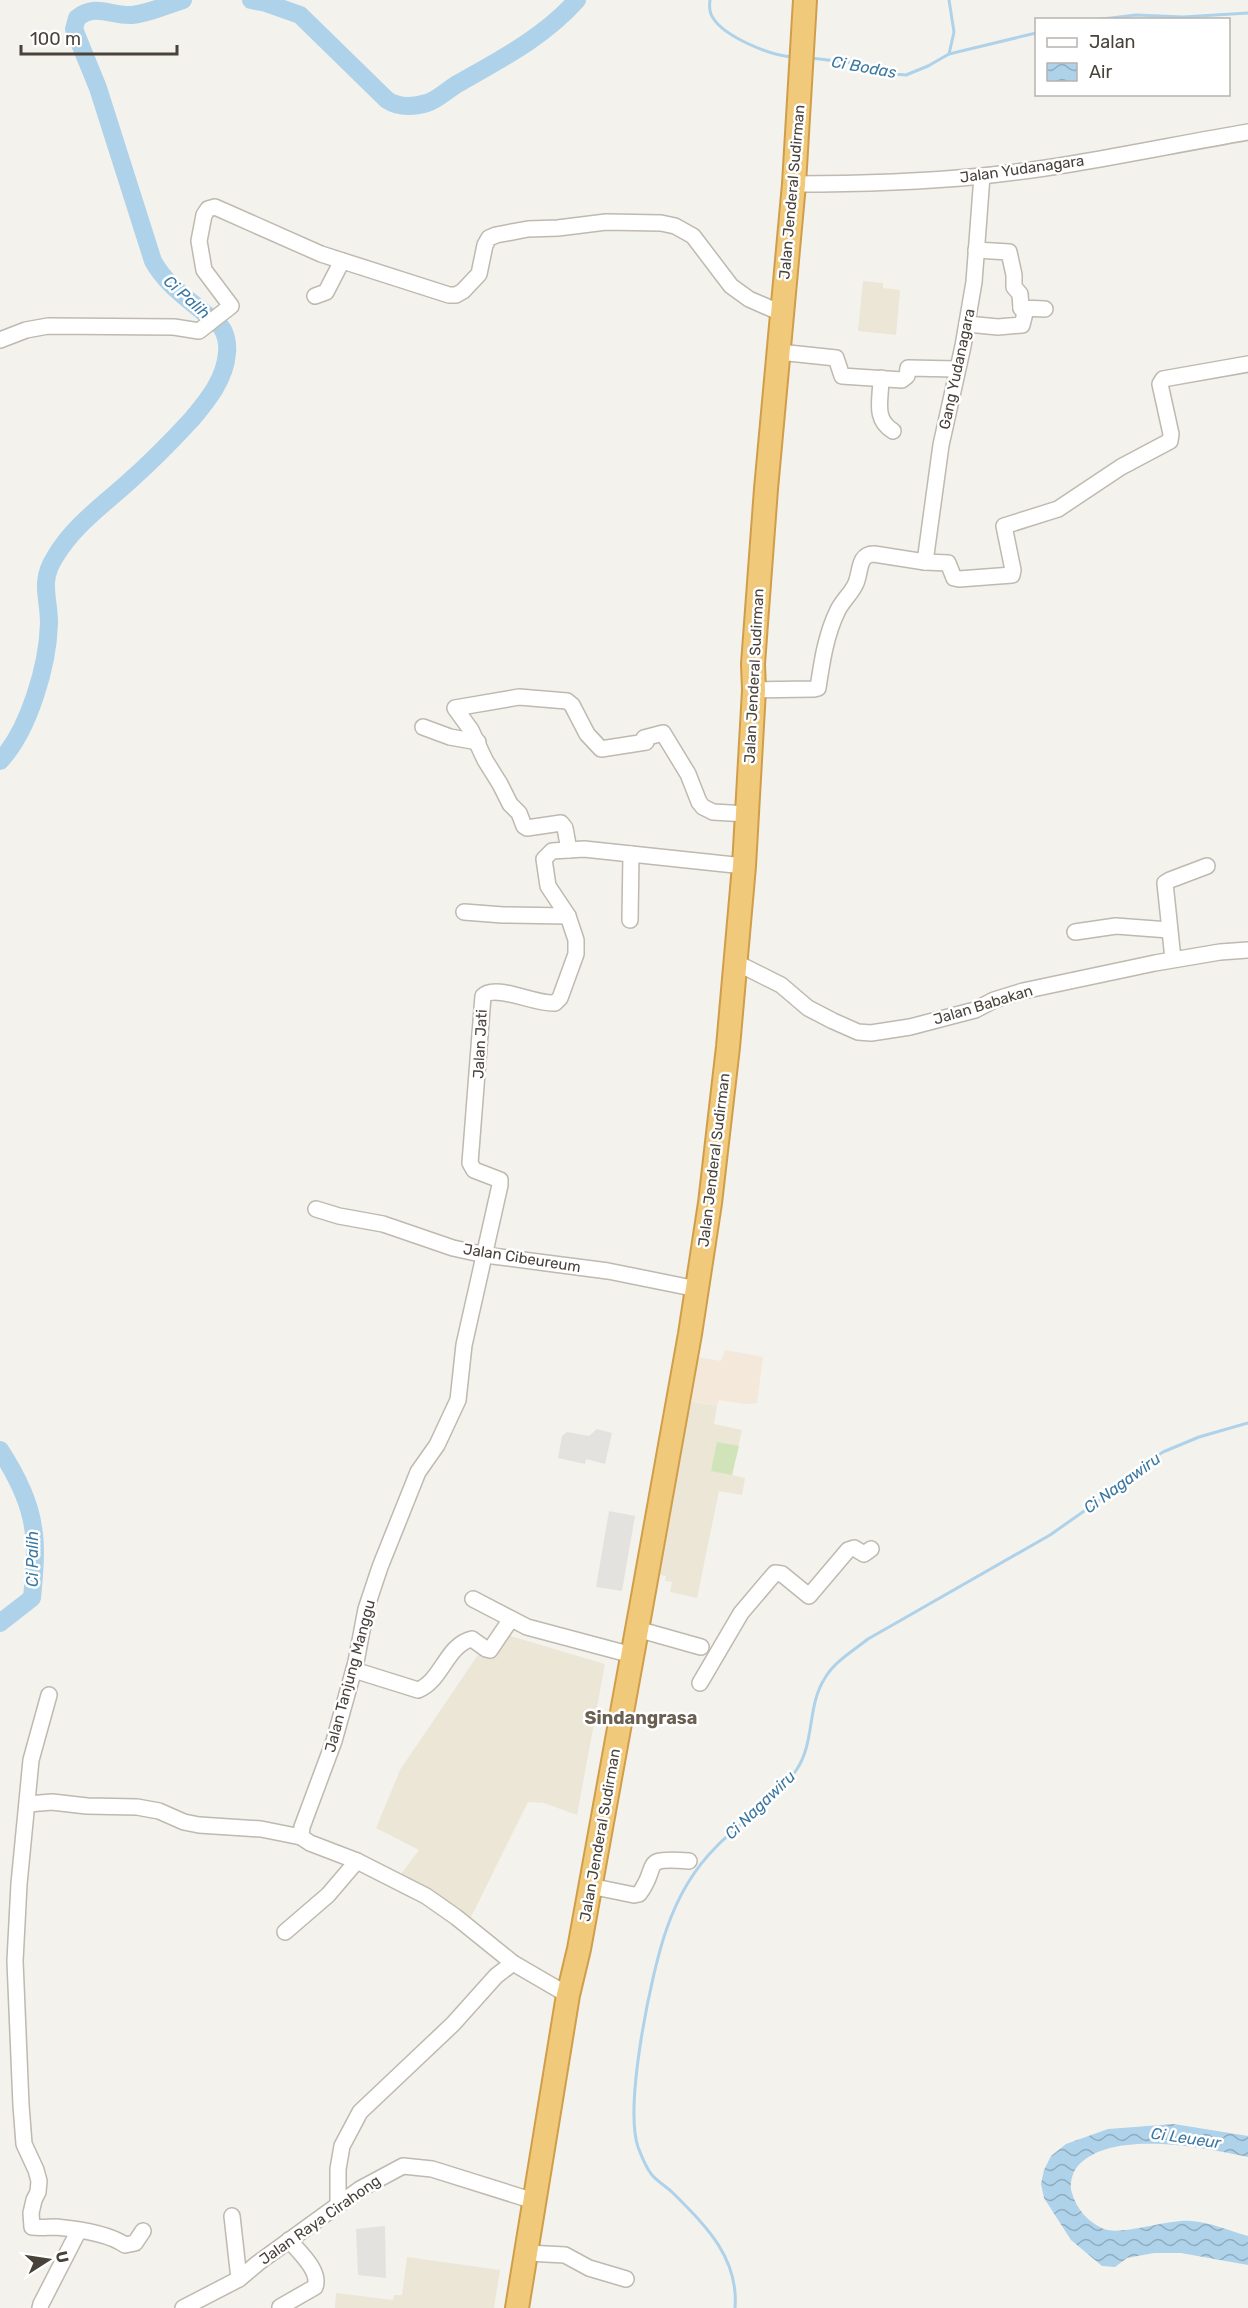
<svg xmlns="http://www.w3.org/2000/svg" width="1248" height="2308" font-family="Rubik,sans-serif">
<defs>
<pattern id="water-waves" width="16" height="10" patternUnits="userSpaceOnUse" patternTransform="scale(1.5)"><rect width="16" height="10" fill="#aed2ea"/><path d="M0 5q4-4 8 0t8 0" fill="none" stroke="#90acbf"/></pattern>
</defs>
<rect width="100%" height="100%" fill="#f4f2ec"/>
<path fill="#f3e8d9" d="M725,1350L763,1357L757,1403L745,1404L719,1400L717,1406L691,1401L684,1402L691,1356L721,1361Z"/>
<g fill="#ece6d7">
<path d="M863,281L883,283V288L900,290L896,335L858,331Z"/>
<path d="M688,1401L717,1406L714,1424L742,1430L732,1475L745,1478L742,1495L719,1491L697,1598L670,1592L672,1582L665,1581L666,1576L655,1574Z"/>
<path d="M494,1631L605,1664L577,1815L544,1803L528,1802L469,1921L395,1882L419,1850L376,1828L400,1770Z"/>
<path d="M407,2257L500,2270L494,2308H335L336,2293L393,2300L394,2295H402Z"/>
</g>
<path fill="#d1e4b9" d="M717,1442L739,1446L732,1475L711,1471Z"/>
<g fill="#e4e2df">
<path d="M597,1429L612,1433L605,1464L586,1459L585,1464L558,1458L562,1436L567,1432L589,1436Z"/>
<path d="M609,1511L635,1516L622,1591L596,1587Z"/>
<path d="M385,2226L386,2278L358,2275L356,2229Z"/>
</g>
<path fill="url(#water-waves)" d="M1174,2124L1248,2136V2157C1204,2148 1110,2128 1077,2167C1072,2173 1069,2186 1072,2193C1077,2210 1088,2222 1104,2229C1122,2236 1168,2219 1191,2221C1209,2222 1230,2231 1248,2236V2265L1181,2253H1154L1127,2258L1115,2267L1102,2266L1071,2240L1044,2198L1041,2184L1044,2170L1051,2156L1066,2144L1108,2129Z"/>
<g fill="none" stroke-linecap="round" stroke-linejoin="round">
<g stroke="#aed2ea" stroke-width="3">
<path d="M710,0C709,7 709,12 713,18C725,37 771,56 793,57"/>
<path d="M1094,20L1136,15L1183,17L1248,13"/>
<path d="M949,54L1036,33"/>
<path d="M811,58L853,63L881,73L906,75L928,66L949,54L954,32L949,0"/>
<path d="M735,2308C739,2258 706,2226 673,2193C667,2187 658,2182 652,2175C647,2169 641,2155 638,2147C624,2105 651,1972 667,1928C677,1899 694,1869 716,1847C742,1820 776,1801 797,1769C815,1742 807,1705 825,1678C834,1662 854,1650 868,1639L1050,1535L1107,1495L1138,1468L1163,1452L1199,1437L1248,1423"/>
</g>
<g stroke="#aed2ea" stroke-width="18">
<path d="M251,0L266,3L300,15L387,100C399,108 413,107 427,103C439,99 448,89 459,83C501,59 544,37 577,0"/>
<path d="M0,761C29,730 48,665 49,623C49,597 39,582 55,557C72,528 99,508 124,486C148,465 170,443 192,419C208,400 225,379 227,353C228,345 226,333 221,327C216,321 209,317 203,312C184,296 165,283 153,261L98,88L74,29L77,18C96,3 110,16 132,15C150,13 166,5 183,0"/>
<path d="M0,1450C15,1473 29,1499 33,1527C37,1550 34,1575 32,1598L0,1623"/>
</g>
<g stroke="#bfb9af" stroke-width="18">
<g id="minor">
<path d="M794,184C856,184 920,182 982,176C1071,167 1160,147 1248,132"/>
<path d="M976,250L1009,252L1014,275V287L1020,294L1021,308L1045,309"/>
<path d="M315,296L326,292L342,261"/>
<path d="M967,324L998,327L1022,325L1025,313L1021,308"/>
<path d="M0,340L26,330L48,326L174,327L199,331L231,306L204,270L199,241L204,215L208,209L215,207L321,254L449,295H456L463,291L479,274L485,245L489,238L496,235L528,229L558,228L606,222L661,223L675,226L693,236L731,286L749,299L781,313"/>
<path d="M779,352L836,358L842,376L902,380L907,376L908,368L957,369"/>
<path d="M881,378C881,399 873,419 893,431"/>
<path d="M925,562L941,445L963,346L974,282L982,176"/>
<path d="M754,690L814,689L818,688C822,661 826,634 838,610C843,600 852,593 856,583C861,571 858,554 874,554L925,562L948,563L954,578L959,579L1012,575L1013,570L1004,526L1058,509L1121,467L1170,441L1171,434L1160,384L1163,379L1248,364"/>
<path d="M423,727L450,737L478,742"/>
<path d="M569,850L565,828L561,823L527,828L524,826L519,813L510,804L500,784L485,760L471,730L455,708L519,697L567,701L572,705L587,734L601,749L646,742L644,738L663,733L688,774L699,802L703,807L713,812L747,814"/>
<path d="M464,912L503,915L568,916"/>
<path d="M630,920L631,854"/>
<path d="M1075,932L1116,926L1169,930"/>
<path d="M1173,959L1165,883L1170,880L1207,866"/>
<path d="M735,962L781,985L808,1008L833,1021L858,1032L871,1033L910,1027L975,1010L994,1000L1023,991L1155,963L1220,952L1248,950"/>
<path d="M316,1209L339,1216L383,1224L453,1248L485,1255L608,1271L697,1289"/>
<path d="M473,1599L527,1627L632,1655"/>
<path d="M637,1629L701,1647"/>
<path d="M354,1670L418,1690C442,1681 446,1645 472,1639L486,1649L490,1650L511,1619"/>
<path d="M700,1683L741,1613L775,1573L782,1574L809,1596L848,1550L854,1548L864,1554L871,1549"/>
<path d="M49,1695L31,1760L19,1884L15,1961L21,2105L24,2144L36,2170L39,2181L38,2192L34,2200L31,2213L32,2227C40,2228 48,2227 56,2227C77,2229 108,2233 125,2245L135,2243L143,2231"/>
<path d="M28,1804L52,1802L87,1806L137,1807L159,1811L184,1822L199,1825L261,1829L301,1837"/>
<path d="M590,1886L634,1895L639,1894C661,1865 638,1857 689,1861"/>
<path d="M285,1932L328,1895L357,1861"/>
<path d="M568,1995L513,1963L456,1917L426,1896L357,1861L310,1843L301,1837L302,1827L334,1741L356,1662L366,1609L380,1567L418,1472L437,1445L458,1400L464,1345L500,1185V1180L474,1170L470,1163L483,996C495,983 536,1005 555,1003L560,998L576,954V940L568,916L548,886L544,859L552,851L584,849L744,866"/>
<path d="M338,2204V2169L342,2146L360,2112L453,2024L496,1976L513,1963"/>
<path d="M232,2216L239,2279"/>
<path d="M527,2253L565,2255L589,2268L626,2279"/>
<path d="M280,2307L315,2287C321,2271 299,2252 289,2240"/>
<path d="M40,2308L41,2304L78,2232"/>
<path d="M183,2308L239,2279L258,2263L360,2189L403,2166L432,2169L534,2201"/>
</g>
</g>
<g stroke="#d09e4a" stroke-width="26">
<path id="highway" d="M517,2308L568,1995L579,1949L642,1602L690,1334L710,1203L728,1047L744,866L754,690L753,664L766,489L794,184L805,0"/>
</g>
<use href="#minor" stroke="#fff" stroke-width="15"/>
<use href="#highway" stroke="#f1c97a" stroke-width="22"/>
</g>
<g text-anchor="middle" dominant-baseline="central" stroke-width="5" stroke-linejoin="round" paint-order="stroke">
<g font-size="15" fill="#48423a" stroke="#fff">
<text transform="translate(1022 169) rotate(-8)">Jalan Yudanagara</text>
<text transform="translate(792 192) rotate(-85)">Jalan Jenderal Sudirman</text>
<text transform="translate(957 369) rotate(-78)">Gang Yudanagara</text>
<text transform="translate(754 676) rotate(-87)">Jalan Jenderal Sudirman</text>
<text transform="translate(983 1005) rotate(-17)">Jalan Babakan</text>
<text transform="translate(480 1044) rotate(-87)">Jalan Jati</text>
<text transform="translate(714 1160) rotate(-83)">Jalan Jenderal Sudirman</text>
<text transform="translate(522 1258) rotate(9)">Jalan Cibeureum</text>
<text transform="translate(350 1676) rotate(-75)">Jalan Tanjung Manggu</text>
<text transform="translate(600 1835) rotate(-80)">Jalan Jenderal Sudirman</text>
<text transform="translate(320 2220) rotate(-35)">Jalan Raya Cirahong</text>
</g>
<g font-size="16" font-style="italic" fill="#3a78a3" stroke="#fff">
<text transform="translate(864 67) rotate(10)">Ci Bodas</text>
<text transform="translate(187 297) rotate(42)">Ci Palih</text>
<text transform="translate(1122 1483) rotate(-36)">Ci Nagawiru</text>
<text transform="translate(32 1559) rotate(-90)">Ci Palih</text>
<text transform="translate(760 1805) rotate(-44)">Ci Nagawiru</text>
<text transform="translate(1186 2138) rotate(8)">Ci Leueur</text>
</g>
<g font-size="18" font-weight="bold" fill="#6a6052" stroke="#fff">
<text x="641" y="1718">Sindangrasa</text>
</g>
</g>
<rect x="1035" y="18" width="195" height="78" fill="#ffffff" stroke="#b6b3b0" stroke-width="1.5"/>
<rect x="1047" y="38" width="30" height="9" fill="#ffffff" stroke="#b6b3b0" stroke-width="1.5"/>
<text x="1089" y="48" font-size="18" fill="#48423a">Jalan</text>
<rect x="1047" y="63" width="30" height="18" fill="url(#water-waves)" stroke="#b6b3b0" stroke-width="1.5"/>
<text x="1089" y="78" font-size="18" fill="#48423a">Air</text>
<g transform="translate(48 2260) rotate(78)" stroke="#ffffff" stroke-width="4.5" paint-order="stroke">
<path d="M0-4.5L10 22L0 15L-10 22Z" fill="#48423a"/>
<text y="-9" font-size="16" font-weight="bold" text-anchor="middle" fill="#48423a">U</text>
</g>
<path d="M21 45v9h156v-9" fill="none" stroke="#48423a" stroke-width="3"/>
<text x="30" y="45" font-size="18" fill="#48423a" stroke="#ffffff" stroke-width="4.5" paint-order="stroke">100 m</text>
</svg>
